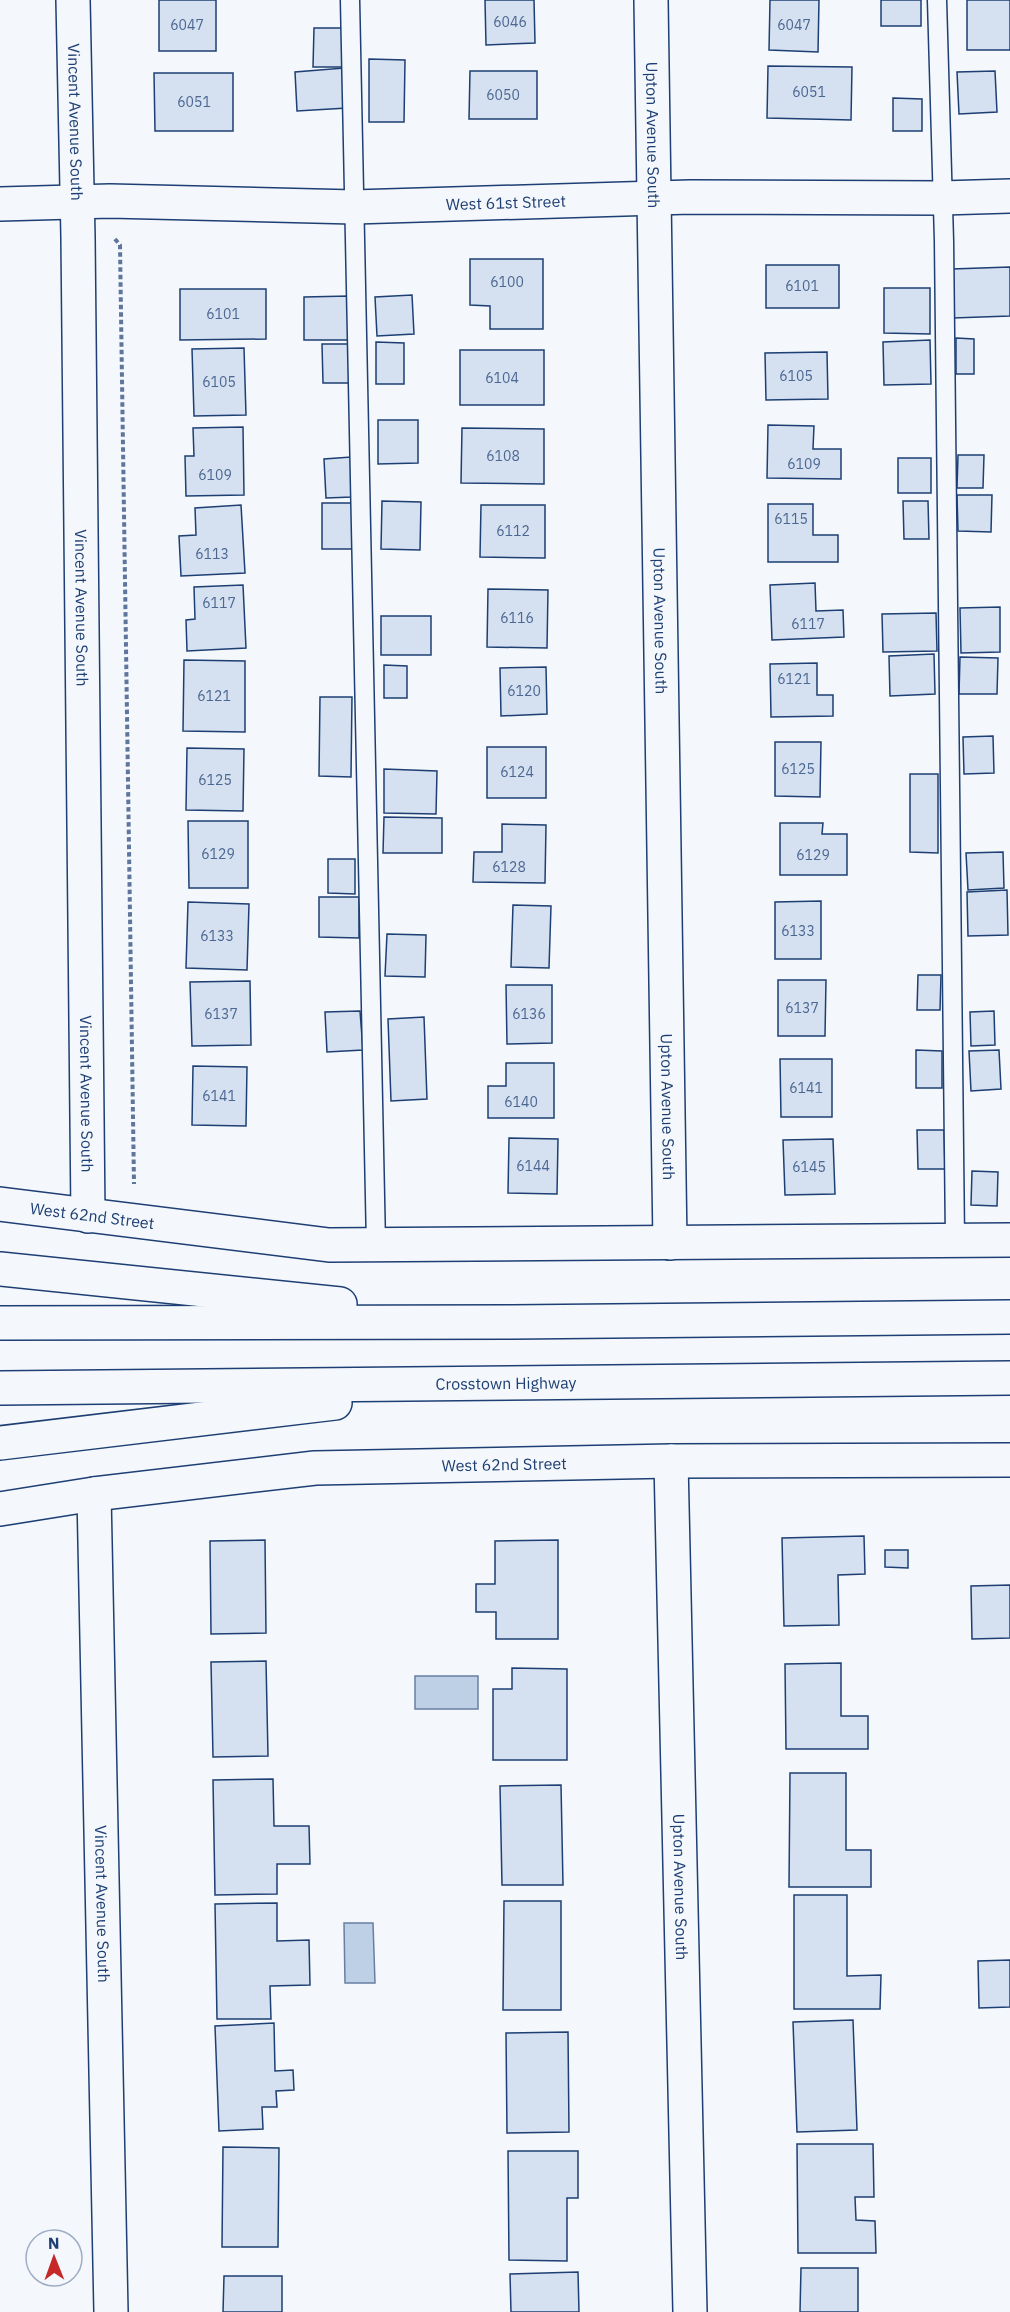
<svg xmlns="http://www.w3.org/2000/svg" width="1010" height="2312" font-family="'IBM Plex Sans',sans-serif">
<rect width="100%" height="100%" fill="#f4f7fb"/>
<g fill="#bed0e5" stroke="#687fa3" stroke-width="1.5">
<rect x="415" y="1676" width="63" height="33"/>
<path d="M344,1923H373L375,1983H345Z"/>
</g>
<g fill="#d5e0f0" stroke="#1d3f73" stroke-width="1.5">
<rect x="159" y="0" width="57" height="51"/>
<path d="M485,0H534L535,43L486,45Z"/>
<path d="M770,0H819L818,52L769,50Z"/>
<rect x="881" y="0" width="40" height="26"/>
<rect x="967" y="0" width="43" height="50"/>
<path d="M314,28H344V67H313Z"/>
<path d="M369,59L405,60L404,122H369Z"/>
<path d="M768,66L852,67L851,120L767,118Z"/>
<path d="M344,68L347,108L297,111L295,72Z"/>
<path d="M470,71H537V119H469Z"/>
<path d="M995,71L997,112L959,114L957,72Z"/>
<path d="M154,73H233V131H155Z"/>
<path d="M893,98L922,99V131H893Z"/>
<path d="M470,259H543V329H490V306L470,305Z"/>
<rect x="766" y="265" width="73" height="43"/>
<path d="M1010,267V316L953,318L952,269Z"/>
<path d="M884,288H930V334L884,333Z"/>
<path d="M180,289H266V339L180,340Z"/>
<path d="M412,295L414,334L377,336L375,297Z"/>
<path d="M349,296V340H304V297Z"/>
<path d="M956,338L974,339V374H956Z"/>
<path d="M930,340L931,384L884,385L883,342Z"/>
<path d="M376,342L404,343V384H376Z"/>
<path d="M322,344H349L350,383H323Z"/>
<path d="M244,348L246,415L194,416L192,349Z"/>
<rect x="460" y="350" width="84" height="55"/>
<path d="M827,352L828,399L766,400L765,353Z"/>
<path d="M378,420H418V463L378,464Z"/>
<path d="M768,425L814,426L813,449H841V479L767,478Z"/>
<path d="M243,427L244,495L186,496L185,456H194L193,428Z"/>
<path d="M462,428L544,429V484L461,483Z"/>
<path d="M958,455H984L983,488H957Z"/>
<path d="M351,457L352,497L326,498L324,459Z"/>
<rect x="898" y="458" width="33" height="35"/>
<path d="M957,495H992L991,532L958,531Z"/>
<path d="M382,501L421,502L420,550L381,549Z"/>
<path d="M903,501H928L929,539H904Z"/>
<rect x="322" y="503" width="30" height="46"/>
<path d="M768,504H813V535H838V562H768Z"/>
<path d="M241,505L245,573L181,576L179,536L196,535L195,508Z"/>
<path d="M481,505H545V558L480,557Z"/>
<path d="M815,583L816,611L843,610L844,637L772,640L770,585Z"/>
<path d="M243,585L246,648L187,651L186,620L195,619L194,587Z"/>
<path d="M488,589L548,590L547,648L487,647Z"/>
<path d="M1000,607V652L961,653L960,608Z"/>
<path d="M936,613L937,651L883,652L882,614Z"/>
<rect x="381" y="616" width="50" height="39"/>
<path d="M934,654L935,694L890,696L889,656Z"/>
<path d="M960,657L998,658L997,694H959Z"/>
<path d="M184,660L245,661V732L183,731Z"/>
<path d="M817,663V695H833V716L771,717L770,664Z"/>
<path d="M384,665L407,666V698H384Z"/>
<path d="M546,667L547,714L501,716L500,668Z"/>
<path d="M320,697H352L351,777L319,776Z"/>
<path d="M993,736L994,773L964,774L963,737Z"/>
<path d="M775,742H821L820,797L775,796Z"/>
<rect x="487" y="747" width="59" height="51"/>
<path d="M187,748L244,749L243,811L186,810Z"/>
<path d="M384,769L437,771L436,814L384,813Z"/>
<path d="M910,774H938V853L910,852Z"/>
<path d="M384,817L442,818V853H383Z"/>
<path d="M188,821H248V888H189Z"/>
<path d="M780,823H823L822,834H847V875H780Z"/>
<path d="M502,824L546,825L545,883L473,882L474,852H502Z"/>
<path d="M1003,852L1004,888L968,890L966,853Z"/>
<path d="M328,859H355V894L328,893Z"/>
<path d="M1007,890L1008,935L968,936L967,892Z"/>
<path d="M319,897H359V938L319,937Z"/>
<path d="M821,901V959H775V902Z"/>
<path d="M188,902L249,904L247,970L186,968Z"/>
<path d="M513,905L551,906L549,968L511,967Z"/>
<path d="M387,934L426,935L425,977L385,976Z"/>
<path d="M918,975H941L940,1010H917Z"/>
<path d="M778,980H826L825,1036H778Z"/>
<path d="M250,981L251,1045L192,1046L190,982Z"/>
<path d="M506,985H552V1043L507,1044Z"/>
<path d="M360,1011L363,1050L327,1052L325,1012Z"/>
<path d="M994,1011L995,1045L971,1046L970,1012Z"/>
<path d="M424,1017L427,1099L391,1101L388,1019Z"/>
<path d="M916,1050L942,1051V1088H916Z"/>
<path d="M999,1050L1001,1089L971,1091L969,1051Z"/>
<path d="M780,1059H832V1117H781Z"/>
<path d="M506,1063H554V1118H488V1086H506Z"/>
<path d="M193,1066L247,1067L246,1126L192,1125Z"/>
<path d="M917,1130H944L945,1169H918Z"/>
<path d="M509,1138L558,1139L557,1194L508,1193Z"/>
<path d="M833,1139L835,1194L785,1195L783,1140Z"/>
<path d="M972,1171L998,1172L997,1206L971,1205Z"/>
<path d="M864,1536L865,1574L838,1575L839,1625L784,1626L782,1538Z"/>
<path d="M265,1540L266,1633L211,1634L210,1541Z"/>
<path d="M558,1540V1639H496V1612H476V1584H495V1541Z"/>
<path d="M885,1550H908V1568L885,1567Z"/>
<path d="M1010,1585V1638L972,1639L971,1586Z"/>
<path d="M266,1661L268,1756L213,1757L211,1662Z"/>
<path d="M841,1663V1716H868V1749H786L785,1664Z"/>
<path d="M512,1668L567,1669V1760H493V1689H512Z"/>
<path d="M790,1773H846V1850H871V1887H789Z"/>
<path d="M273,1779L274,1826H309L310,1864H277V1894L215,1895L213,1780Z"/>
<path d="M561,1785L563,1885H502L500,1786Z"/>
<path d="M794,1895H847V1976L881,1975L880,2009H794Z"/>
<path d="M504,1901H561V2010H503Z"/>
<path d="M277,1903V1941L309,1940L310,1985L270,1986L271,2019H217L215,1904Z"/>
<path d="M1010,1960V2007L979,2008L978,1961Z"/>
<path d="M853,2020L857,2130L797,2132L793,2022Z"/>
<path d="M274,2023L275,2071L293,2070L294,2090L276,2091L277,2107H262L263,2129L219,2131L215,2026Z"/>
<path d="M568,2032L569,2132L507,2133L506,2033Z"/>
<path d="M797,2144H873L874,2197H855L856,2220L875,2221L876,2253H798Z"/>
<path d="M223,2147L279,2148L278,2247H222Z"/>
<path d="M508,2151H578V2198H567V2261L509,2260Z"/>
<path d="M801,2268H858V2312H800Z"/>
<path d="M578,2272L579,2312H511L510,2274Z"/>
<path d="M224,2276H282V2312H223Z"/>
</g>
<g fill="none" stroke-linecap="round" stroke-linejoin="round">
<g stroke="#1d3f73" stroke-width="21">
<g id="lane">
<path d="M350,0L376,1245"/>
<path d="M937,0L944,241L955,1240"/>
</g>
</g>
<g stroke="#1d3f73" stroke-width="36">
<g id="street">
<path id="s1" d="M73,0L78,237L88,1216"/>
<path id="s2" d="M651,0L670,1243"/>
<path id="s3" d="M0,204L110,201L354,207L690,197L942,198L1010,196"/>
<path id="s4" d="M0,1204L329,1245L1010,1240"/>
<path id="s5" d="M671,1461L690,2312"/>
<path id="s6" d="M94,1494L111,2312"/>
<path id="s7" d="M0,1509L94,1494L315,1468L671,1461L1010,1460"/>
</g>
</g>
<g stroke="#1d3f73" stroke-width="36">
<g id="highway">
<path d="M0,1269L340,1304"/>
<path d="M0,1323L512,1322L1010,1317"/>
<path id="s8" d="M0,1388L1010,1378"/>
<path d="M0,1443L335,1403"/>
</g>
</g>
<path stroke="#5e769c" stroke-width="4" stroke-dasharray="4.5 3" stroke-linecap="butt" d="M115,239L120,245L134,1184"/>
<use href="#lane" stroke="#f4f7fb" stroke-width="18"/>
<use href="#street" stroke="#f4f7fb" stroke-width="33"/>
<use href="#highway" stroke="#f4f7fb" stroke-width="33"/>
</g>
<g text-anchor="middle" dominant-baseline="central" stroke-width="4.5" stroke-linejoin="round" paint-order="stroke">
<g font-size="14" fill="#4b6792">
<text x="510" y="22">6046</text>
<text x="187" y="25">6047</text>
<text x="794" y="25">6047</text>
<text x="809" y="92">6051</text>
<text x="503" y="95">6050</text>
<text x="194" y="102">6051</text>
<text x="507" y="282">6100</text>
<text x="802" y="286">6101</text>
<text x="223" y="314">6101</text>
<text x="796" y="376">6105</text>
<text x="502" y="378">6104</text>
<text x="219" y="382">6105</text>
<text x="503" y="456">6108</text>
<text x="804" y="464">6109</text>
<text x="215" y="475">6109</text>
<text x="791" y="519">6115</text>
<text x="513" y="531">6112</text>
<text x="212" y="554">6113</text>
<text x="219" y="603">6117</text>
<text x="517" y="618">6116</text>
<text x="808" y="624">6117</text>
<text x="794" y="679">6121</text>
<text x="524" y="691">6120</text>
<text x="214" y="696">6121</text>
<text x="798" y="769">6125</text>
<text x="517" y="772">6124</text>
<text x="215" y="780">6125</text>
<text x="218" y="854">6129</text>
<text x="813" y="855">6129</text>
<text x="509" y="867">6128</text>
<text x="798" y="931">6133</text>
<text x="217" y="936">6133</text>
<text x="802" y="1008">6137</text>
<text x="221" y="1014">6137</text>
<text x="529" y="1014">6136</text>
<text x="806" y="1088">6141</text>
<text x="219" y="1096">6141</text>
<text x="521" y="1102">6140</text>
<text x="533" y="1166">6144</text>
<text x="809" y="1167">6145</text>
</g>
<g font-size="16" fill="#1d3f73" stroke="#f4f7fb">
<text stroke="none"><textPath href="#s1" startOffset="122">Vincent Avenue South</textPath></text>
<text stroke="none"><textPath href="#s2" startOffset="135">Upton Avenue South</textPath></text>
<text stroke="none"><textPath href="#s3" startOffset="506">West 61st Street</textPath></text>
<text stroke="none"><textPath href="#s1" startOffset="608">Vincent Avenue South</textPath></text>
<text stroke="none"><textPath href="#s2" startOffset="621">Upton Avenue South</textPath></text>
<text stroke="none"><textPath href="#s1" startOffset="1094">Vincent Avenue South</textPath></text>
<text stroke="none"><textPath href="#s2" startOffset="1107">Upton Avenue South</textPath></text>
<text stroke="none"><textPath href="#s4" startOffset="93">West 62nd Street</textPath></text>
<text stroke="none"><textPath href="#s8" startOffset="506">Crosstown Highway</textPath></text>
<text stroke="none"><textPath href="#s7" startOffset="507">West 62nd Street</textPath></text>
<text stroke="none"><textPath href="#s5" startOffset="426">Upton Avenue South</textPath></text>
<text stroke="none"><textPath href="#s6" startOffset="410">Vincent Avenue South</textPath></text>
</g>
</g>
<g transform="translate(54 2258) rotate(359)"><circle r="28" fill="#f4f7fb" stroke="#9eadc5" stroke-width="1.5"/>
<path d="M0-4.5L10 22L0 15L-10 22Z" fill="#c62828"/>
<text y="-9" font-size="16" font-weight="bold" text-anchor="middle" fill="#1d3f73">N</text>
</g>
</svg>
